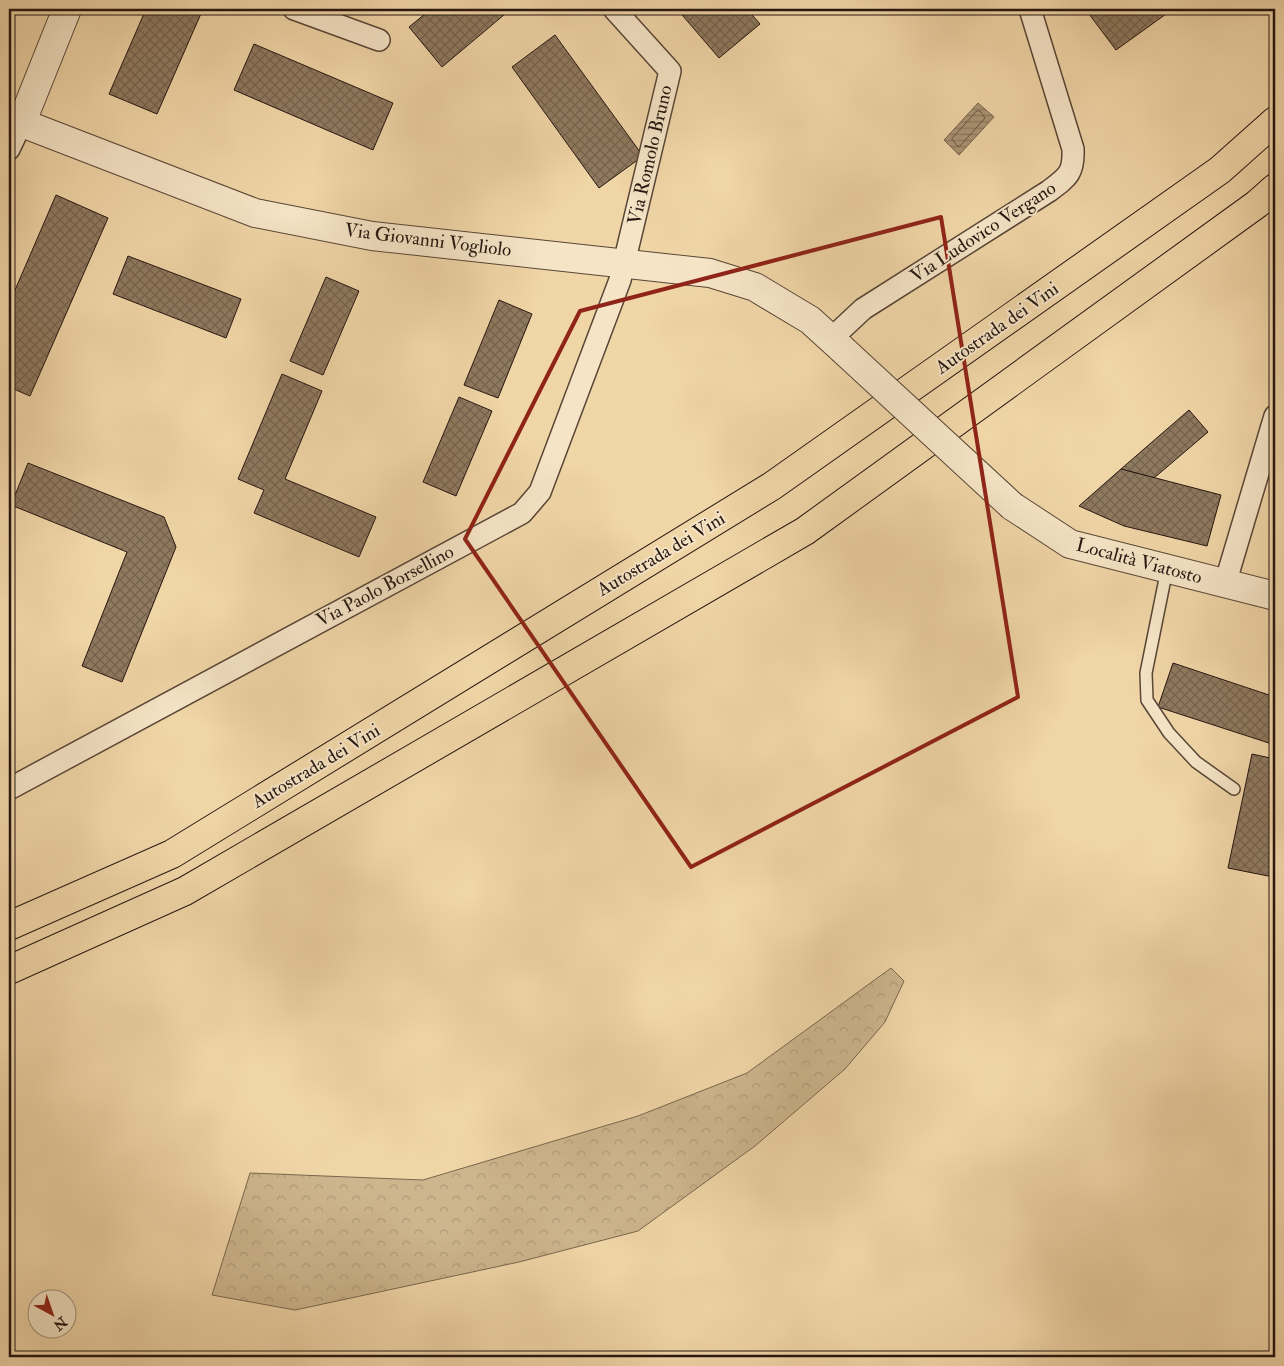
<svg xmlns="http://www.w3.org/2000/svg" width="1284" height="1366" font-family="'IM FELL Double Pica',serif">
<defs>
<pattern id="forest-crowns" width="20" height="18" patternUnits="userSpaceOnUse" patternTransform="scale(1.25)"><rect width="20" height="18" fill="#cdb58d"/><path d="M2 6a3 3 0 1 1 6 0M12 15a3 3 0 1 1 6 0" fill="none" stroke="#b09b79"/></pattern>
<pattern id="water-rules" width="6" height="5" patternUnits="userSpaceOnUse" patternTransform="scale(1.25)"><rect width="6" height="5" fill="#ab9474"/><path d="M0 2.5h6" fill="none" stroke="#8b785e"/></pattern>
<pattern id="building-cross-hatch" width="8" height="8" patternUnits="userSpaceOnUse" patternTransform="scale(1.25)"><rect width="8" height="8" fill="#8f795f"/><path d="M0 0l8 8M0 8l8-8" fill="none" stroke="#75624d"/></pattern>
</defs>
<rect width="100%" height="100%" fill="#f0d5a7"/>
<filter id="stains"><feTurbulence type="fractalNoise" baseFrequency=".004" numOctaves="4"/><feColorMatrix values="0 0 0 0 .2 0 0 0 0 .09 0 0 0 0 .02 0 0 0 .5 -.17"/></filter>
<radialGradient id="worn" r=".72"><stop offset=".6" stop-color="#630" stop-opacity="0"/><stop offset="1" stop-color="#630" stop-opacity=".3"/></radialGradient>
<path fill="url(#forest-crowns)" stroke="#79664e" d="M891,968L904,981L885,1022L845,1069L755,1146L638,1231L519,1262L295,1310L212,1295L250,1173L423,1180L638,1116L747,1073Z"/>
<path fill="url(#water-rules)" stroke="#75624c" d="M978,103L994,117L959,155L944,140Z"/>
<g fill="none" stroke-linecap="round" stroke-linejoin="round">
<path stroke="#685542" stroke-width="1" d="M977,111H980L985,118L960,146H957L952,139Z"/>
</g>
<g fill="url(#building-cross-hatch)" stroke="#251610">
<path d="M146,9H203L157,114L109,94Z"/>
<path d="M431,9H511L442,67L409,27Z"/>
<path d="M677,9H747L760,24L719,58Z"/>
<path d="M1095,9H1173L1116,50L1089,14Z"/>
<path d="M555,35L643,156L599,188L512,67Z"/>
<path d="M254,44L393,103L373,150L234,90Z"/>
<path d="M56,195L108,218L30,396L9,387V304Z"/>
<path d="M128,256L241,299L226,338L113,294Z"/>
<path d="M326,277L359,291L323,375L290,361Z"/>
<path d="M499,300L532,314L498,398L464,385Z"/>
<path d="M282,374L322,391L285,479L376,517L359,557L254,513L264,490L238,479Z"/>
<path d="M459,397L492,411L456,496L423,482Z"/>
<path d="M1189,410L1208,432L1154,478L1121,469Z"/>
<path d="M28,463L164,517L176,547L122,682L82,666L127,552L11,505Z"/>
<path d="M1121,469L1221,495L1207,546L1124,526L1079,506Z"/>
<path d="M1173,663L1275,697L1272,711L1275,712V745L1158,707Z"/>
<path d="M1252,754L1275,759V868L1273,877L1228,868Z"/>
</g>
<g fill="none" stroke-linecap="round" stroke-linejoin="round">
<g stroke="#584636" stroke-width="14">
<path id="service" d="M1167,569L1146,673L1147,700L1169,733L1196,762L1234,789"/>
</g>
<g stroke="#584636" stroke-width="24">
<g id="minor">
<path d="M294,9L379,40"/>
<path d="M9,149L21,124"/>
<path d="M831,339L863,309L1049,191C1068,177 1074,173 1073,149L1030,9"/>
<path d="M1225,584L1275,416"/>
<path d="M9,789L522,513L540,492L620,280L670,71L614,9"/>
</g>
</g>
<g stroke="#584636" stroke-width="30">
<g id="tertiary">
<path d="M9,118L255,213L372,236L710,273L755,287L810,320L842,349"/>
<path d="M21,124L67,9"/>
<path d="M1012,506L1070,544L1275,596"/>
</g>
</g>
<g stroke="#251610" stroke-width="30">
<g id="motorway">
<path d="M9,926L172,854L772,486L1220,170L1275,121"/>
<path d="M9,970L185,891L805,531L1257,204L1275,188"/>
</g>
</g>
<use href="#service" stroke="#f5e4c6" stroke-width="11"/>
<use href="#minor" stroke="#f5e4c6" stroke-width="21"/>
<use href="#tertiary" stroke="#f5e4c6" stroke-width="28"/>
<use href="#motorway" stroke="#f0d5a7" stroke-width="28"/>
<g stroke="#584636" stroke-width="30" stroke-linecap="butt">
<path id="tertiary-bridge" d="M842,349L1012,506"/>
</g>
<use href="#tertiary-bridge" stroke="#f5e4c6" stroke-width="28"/>
</g>
<path fill="none" stroke="#8f2418" stroke-width="4" stroke-linejoin="round" d="M941,217L1018,697L691,867L465,539L580,311Z"/>
<g text-anchor="middle" dominant-baseline="central" stroke-width="4" stroke-linejoin="round" paint-order="stroke">
<g font-size="19" fill="#251610" stroke="#f5e4c6">
<text transform="translate(650 155) rotate(-77)">Via Romolo Bruno</text>
<text transform="translate(983 232) rotate(-33)">Via Ludovico Vergano</text>
<text transform="translate(428 240) rotate(7)">Via Giovanni Vogliolo</text>
<text transform="translate(997 328) rotate(-35)">Autostrada dei Vini</text>
<text transform="translate(661 554) rotate(-31)">Autostrada dei Vini</text>
<text transform="translate(1139 561) rotate(15)">Località Viatosto</text>
<text transform="translate(385 586) rotate(-28)">Via Paolo Borsellino</text>
<text transform="translate(316 766) rotate(-31)">Autostrada dei Vini</text>
</g>
</g>
<rect width="1284" height="1366" fill="none" stroke="#f0d5a7" stroke-width="30"/>
<rect x="10" y="10" width="1264" height="1346" fill="none" stroke="#251610" stroke-width="2.5"/>
<rect x="15" y="15" width="1254" height="1336" fill="none" stroke="#251610"/>
<g transform="translate(52 1314) rotate(140)"><circle r="24" fill="#f5e4c6" stroke="#a2927d"/>
<path d="M0-4L9 19L0 12L-9 19Z" fill="#8f2418"/>
<text y="-8" font-size="14" font-weight="bold" text-anchor="middle" fill="#251610">N</text>
</g>
<rect width="100%" height="100%" filter="url(#stains)"/>
<rect width="100%" height="100%" fill="url(#worn)"/>
</svg>
